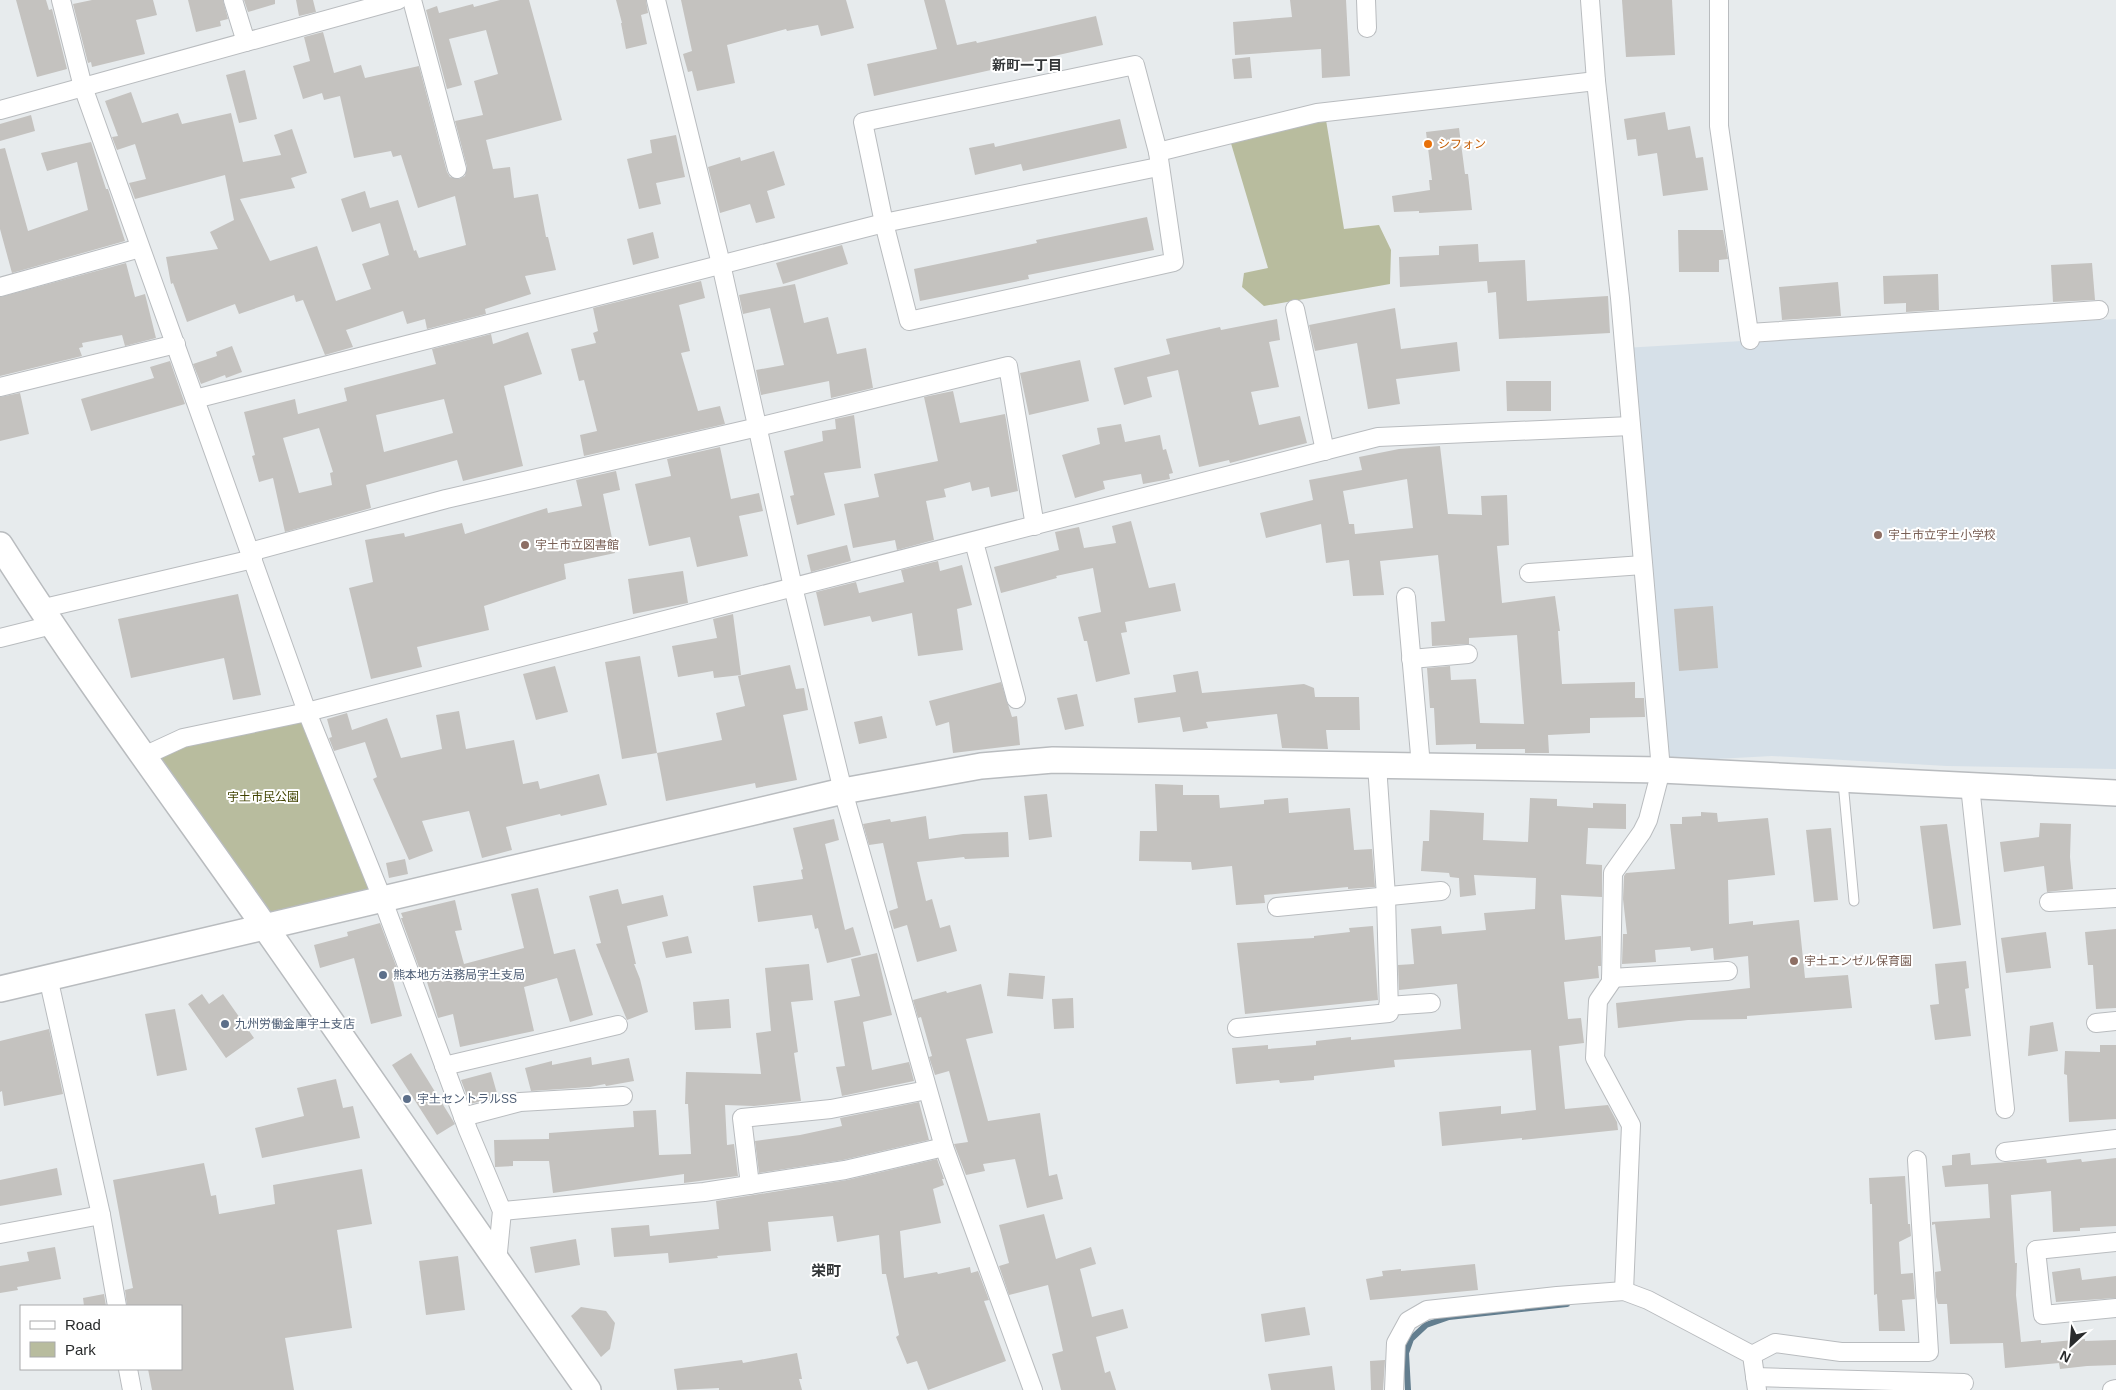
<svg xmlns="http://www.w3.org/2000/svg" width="2116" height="1390" font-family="Arial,'Noto Sans JP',sans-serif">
<rect width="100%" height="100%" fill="#e7ebed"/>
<path fill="#d6e0e8" d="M2116,319V769L1947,766L1772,756L1697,760L1661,770L1624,348Z"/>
<g fill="#b8bc9e">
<path d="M1326,120L1344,229L1379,225L1391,250L1390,284L1264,306L1242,287L1244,273L1268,268L1230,140Z"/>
<path d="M307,712L382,898L266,928L144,756Z"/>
</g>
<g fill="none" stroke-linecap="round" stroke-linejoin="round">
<path stroke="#637e8f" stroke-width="6" d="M1408,1390L1406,1353L1411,1339L1426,1325L1449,1317L1567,1304"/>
</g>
<g fill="#c4c2bf" fill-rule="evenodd">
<path d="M16,0H46L49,10L52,9L67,69L37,77Z"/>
<path d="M92,0H153L157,15L136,20L145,54L92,67L91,62L88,63L73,4Z"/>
<path d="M188,0H223L228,19L220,21L221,26L196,32Z"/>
<path d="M244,0H275V4L248,12Z"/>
<path d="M296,0H313L316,12L299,16Z"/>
<path d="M500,0H529L562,120L486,140L493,169L510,167L514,198L538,194L546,237H548L556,270L525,276L531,294L485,309L486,314L427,329L425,319L407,324L403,311L346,330L353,347L325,355L303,300L296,302L294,295L239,314L235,304L187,322L173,283L171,284L166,257L218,249L210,232L234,220L225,175L135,199L129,183L146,179L135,144L117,150L112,137L118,136L105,101L131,92L142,123L178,113L182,124L231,113L243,162L281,155L274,135L292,129L307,173L291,178L295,188L240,199L270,261L317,246L336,301L371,289L362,264L389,255L380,223L352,232L341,199L365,191L370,208L398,200L414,251L416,250L419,258L466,245L455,196L418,208L401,155L393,157L391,151L354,158L340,96L324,100L322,93L303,99L293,66L310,61L304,37L323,32L334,73L361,65L365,78L419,66L447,172L450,177L459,179L465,176L467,167L455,121L483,115L474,81L498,74L486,30L449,39L462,85L447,89L426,10L437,6L439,13L473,4L474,7Z"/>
<path d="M616,0H646L648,13L641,15L647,44L626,49L621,23H622Z"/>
<path d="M681,0H846L854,28L821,36L818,25L787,31L786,29L727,45L735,83L697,91L692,71L688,72L683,54L692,51Z"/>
<path d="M924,0H945L957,45L976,41L977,43L1096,16L1103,45L874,96L867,64L937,49Z"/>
<path d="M1290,0H1346L1350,76L1322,78L1321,49L1235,55L1233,22L1292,17Z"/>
<path d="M1622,0H1672L1675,55L1626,57Z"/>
<path d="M1250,57L1252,78L1234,79L1232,59Z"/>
<path d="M245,70L257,119L239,123L226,75Z"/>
<path d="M1665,112L1668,130L1690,126L1696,158L1703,157L1708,190L1663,196L1657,153L1638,156L1636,139L1627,140L1624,119Z"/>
<path d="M31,115L35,131L0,141V124Z"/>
<path d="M1120,119L1127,148L1023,171L1021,164L975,175L969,148L994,143L995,147Z"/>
<path d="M1459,128L1465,174H1468L1472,210L1419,213V211L1394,212L1392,196L1430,190L1429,180H1432L1426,132Z"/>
<path d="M676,135L685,177L656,183L661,204L639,209L627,159L652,153L650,140Z"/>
<path d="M91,142L106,189H108L125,241L12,273L0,229V149L5,148L28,231L88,210L77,162L47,171L41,153Z"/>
<path d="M774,151L785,185L767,191L775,218L756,223L750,204L720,213L708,167L740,157L741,161Z"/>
<path d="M1147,217L1154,250L1028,275L1029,279L920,301L914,269L1037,243L1036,240Z"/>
<path d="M1678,230H1723L1728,259L1719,260V272H1679Z"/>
<path d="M653,232L659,258L633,265L627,239Z"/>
<path d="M1478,244L1479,262L1525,260L1527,301L1608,296L1610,333L1499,339L1496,292L1488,293L1487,281L1400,287L1399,257L1439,255V246Z"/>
<path d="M842,245L848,264L783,284L776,263Z"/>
<path d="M126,263L135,297L145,294L156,338L125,346L122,335L82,343L83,347L79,348L82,356L0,376V297Z"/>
<path d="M2092,263L2095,300L2053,302L2051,265Z"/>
<path d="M1938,274L1939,310L1906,312V303L1884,304L1883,276Z"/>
<path d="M701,281L705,298L679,305L690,351L681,353L698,411L720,406L725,424L584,456L580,435L597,431L584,380L579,381L571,349L596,343L593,333L598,331L593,308Z"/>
<path d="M1838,282L1841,316L1782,320L1779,287Z"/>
<path d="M795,284L804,323L828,317L837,354L866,348L873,388L831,398L829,381L761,395L756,370L784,365L770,308L743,314L739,295Z"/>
<path d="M1395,308L1401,349L1457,342L1460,371L1396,379L1400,404L1368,409L1357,343L1315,351L1309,325Z"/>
<path d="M1277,319L1280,340L1269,342L1279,387L1251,392L1259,425L1300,416L1307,443L1230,463L1229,460L1199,467L1178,370L1147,377L1152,397L1124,405L1114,368L1170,354L1166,339L1220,327L1221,330Z"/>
<path d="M528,332L542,374L504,386L523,466L463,481L457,460L366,485L371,508L285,532L273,478L259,482L252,456L255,455L244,412L295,399L298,414L347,401L344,388L436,364L432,349L491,334L493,344ZM444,399L453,433L384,452L376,415ZM319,428L333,472L330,473L332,485L299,493L283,438Z"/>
<path d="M232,346L242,372L226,378L225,375L201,384L193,364L217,356L216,352Z"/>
<path d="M1080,360L1089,401L1029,415L1020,373Z"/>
<path d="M170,361L185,404L91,431L81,399L154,378L150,367Z"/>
<path d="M1506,381H1551V411H1507Z"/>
<path d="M953,391L960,423L1005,414L1018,491L991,497L989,487L972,491L970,482L944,489L946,497L926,501L934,540L897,550L895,540L853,548L844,504L879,497L874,474L938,461L924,397Z"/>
<path d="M20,393L29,434L0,441V397Z"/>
<path d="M854,415L861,468L824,473L835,515L797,525L790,496L794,495L784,451L823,441L822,431L836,429L835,419Z"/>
<path d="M1121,424L1125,442L1160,435L1163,450L1166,449L1173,473L1169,474L1170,479L1143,484L1141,474L1103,481L1105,489L1075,498L1062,455L1100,444L1097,428Z"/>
<path d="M1440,446L1448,514L1482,515L1481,496L1507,495L1509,545L1497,546L1502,603L1555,596L1560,631H1558L1562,684L1635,682V698H1644L1645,717L1590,718V733L1548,735L1549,753H1525V749H1476V744L1436,745L1434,708H1430L1427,668L1450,666L1451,680L1476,679L1480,723L1524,724L1517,635L1469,638V644L1432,646L1431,622L1445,621L1438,555L1380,561L1384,595L1353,596L1349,560L1326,563L1321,524L1266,538L1260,513L1313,500L1309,480L1362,470L1359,457L1399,449ZM1407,479L1413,528L1355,534L1354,524H1349L1343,491Z"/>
<path d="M720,447L731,499L759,493L763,511L739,516L748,556L697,567L690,537L649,546L635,484L671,476L667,459Z"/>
<path d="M616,471L620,490L603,494L615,553L564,564L566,579L484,606L489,630L417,647L422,667L371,679L349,588L373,582L365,540L404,533L405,537L462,523L465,534L547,508L548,513L582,506L576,480Z"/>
<path d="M1131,521L1149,588L1175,583L1181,611L1125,622L1127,632L1121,633L1130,674L1096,682L1087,641H1084L1078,617L1101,612L1093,568L1056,576L1057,578L1001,593L994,567L1059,550L1055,532L1079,527L1084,548L1116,543L1112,526Z"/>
<path d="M847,545L851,561L811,572L807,555Z"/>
<path d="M938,561L940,571L962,565L972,605L957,609L963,650L918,656L912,613L872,622L870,616L824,626L816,592L856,582L859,593L904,582L901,570Z"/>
<path d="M683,571L688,603L633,614L628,579Z"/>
<path d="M238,594L261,695L233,700L224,658L131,678L118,619Z"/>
<path d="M1713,606L1718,668L1679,671L1674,609Z"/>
<path d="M733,614L741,675L714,678L713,671L678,677L672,646L717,638L713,619Z"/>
<path d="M640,656L657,753L622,759L605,662Z"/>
<path d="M790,665L796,689L804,688L808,710L783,715L797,780L756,788L755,783L666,801L657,753L722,740L716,713L745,706L738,676Z"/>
<path d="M555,666L568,712L536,720L523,674Z"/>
<path d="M1198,671L1202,693L1304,684L1314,688L1315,697H1359L1360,730H1326L1328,749L1282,748L1277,714L1206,722L1208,728L1183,732L1180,717L1138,723L1134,698L1176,692L1173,675Z"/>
<path d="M1001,682L1012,717L1017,716L1020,745L953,753L949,722L936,726L929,701Z"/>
<path d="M1077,694L1084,726L1065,730L1057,698Z"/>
<path d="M459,711L466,749L514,740L523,784L538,781L540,789L599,774L607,805L561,816L560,814L506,827L512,850L482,858L469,811L422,821L433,851L409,860L373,779L377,777L365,742L334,751L329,738L332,737L327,719L347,713L352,730L387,718L401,758L442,749L436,715Z"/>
<path d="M882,716L887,738L859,744L854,722Z"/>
<path d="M1155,784L1183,785V795H1219L1220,808L1264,804V800L1288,798L1289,813L1350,808L1354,850L1372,849L1375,887L1348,889V887L1264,895L1265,903L1236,905L1232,866L1192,870L1191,862L1139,861L1140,831H1157Z"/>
<path d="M1047,794L1052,837L1029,840L1024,796Z"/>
<path d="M1530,798L1557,799V806L1593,808V803L1626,804V829L1588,828L1586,864L1602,865V897L1561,895L1565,940L1601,936V966H1598L1599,978L1564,982L1568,1019L1581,1018L1584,1043L1559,1046L1565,1109L1608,1105L1617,1122L1618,1130L1522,1140V1138L1442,1146L1439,1112L1501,1106V1114L1536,1110L1531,1050L1394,1060L1395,1067L1314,1076V1080L1280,1083L1279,1080L1236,1084L1232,1048L1268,1045V1049L1316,1045V1041L1351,1037V1040L1461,1029L1457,984L1399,990L1398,965L1414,964L1411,929L1441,926L1442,934L1486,930L1484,913L1535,909L1536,878L1474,875L1476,895L1460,897L1459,878L1450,877L1449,873L1421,871L1423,841H1429L1430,810L1484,813L1483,840L1528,842Z"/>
<path d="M1701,812L1717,813L1718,822L1768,818L1775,875L1728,880L1729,924L1753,921V925L1799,920L1805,978L1848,975L1852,1008L1747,1016V1019L1688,1020L1618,1028L1616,1003L1750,988L1748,956L1714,960L1713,948L1691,951L1690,947L1655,950L1656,962L1622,964L1623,934H1627L1623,899L1624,876L1626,873L1675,869L1670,824H1682V817L1701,816Z"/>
<path d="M926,816L929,839L963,834L1008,832L1009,857L965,859L964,857L917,862L926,901L932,899L940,928L950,925L957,951L917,962L907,925L894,929L889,911L898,908L883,843L869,845L863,824L890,819L891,822Z"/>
<path d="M834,819L839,840L825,844L845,930L853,927L861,955L827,963L818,928L815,929L812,915L758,922L753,886L803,879L801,870L803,869L793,828Z"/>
<path d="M2040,823L2071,824L2070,857L2073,889L2047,892L2044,866L2004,872L2000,842L2039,837Z"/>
<path d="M1947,824L1961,925L1933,929L1920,826Z"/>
<path d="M1831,828L1838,900L1814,902L1806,830Z"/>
<path d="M405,859L408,874L389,878L386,863Z"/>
<path d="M538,888L554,954L575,949L593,1015L570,1022L557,978L524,987L534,1031L460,1047L453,1014L438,1018L424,972L421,973L401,918H403L401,913L455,900L462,930L455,931L464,964L524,948L511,894Z"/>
<path d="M618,889L622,904L663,895L668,916L627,926L636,964H634L640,979L648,1012L627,1020L596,944L601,943L589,896Z"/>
<path d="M380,923L401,979L393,981L402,1016L371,1024L354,958L320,968L314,945L348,936L347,932Z"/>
<path d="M1373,926L1378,1000L1245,1014L1237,943L1314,938V936L1350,932L1349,928Z"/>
<path d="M2116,929V1008L2096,1009L2093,965H2088L2085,932Z"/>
<path d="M2046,932L2051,968L2006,973L2001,938Z"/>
<path d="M688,936L692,953L666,958L662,942Z"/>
<path d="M877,953L892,1015L863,1022L872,1070L909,1062L914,1081L842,1096L836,1067L845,1066L834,1001L860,996L851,959Z"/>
<path d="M1966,961L1969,988L1965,989L1971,1036L1935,1040L1930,1005L1939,1004L1935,964Z"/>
<path d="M809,964L813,1000L791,1002L798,1052L794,1053L801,1101L754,1106L725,1105L727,1145L734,1144L738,1176L684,1183V1174L553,1193L549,1161H513V1166L495,1167L494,1140L549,1139V1133L634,1127L633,1111L656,1110L659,1155L691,1154L688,1104H685L686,1072L761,1074L756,1033L771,1031L765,968Z"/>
<path d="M1009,973L1045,976L1043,999L1007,996Z"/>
<path d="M981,984L993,1033L966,1039L988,1121L1040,1113L1049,1176L1057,1174L1063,1199L1027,1208L1015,1159L983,1164L985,1171L966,1175L954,1144L968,1142L949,1071L935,1075L929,1057L932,1056L921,1017L918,1018L913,1000L946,991L947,993Z"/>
<path d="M202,994L209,1004L223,994L254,1038L226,1058L188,1004Z"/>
<path d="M1073,998L1074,1028L1054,1029L1052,999Z"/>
<path d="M729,999L731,1028L695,1030L693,1002Z"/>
<path d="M175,1009L187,1070L157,1076L145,1014Z"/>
<path d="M2053,1022L2058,1051L2028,1056L2030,1026Z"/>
<path d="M49,1029L63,1094L4,1106L2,1091L0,1092V1041Z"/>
<path d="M2100,1045H2116V1119L2069,1122L2067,1075L2064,1074L2065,1051L2100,1052Z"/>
<path d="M411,1053L455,1124L437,1135L392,1065Z"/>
<path d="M591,1057L592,1065L629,1058L634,1081L606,1086L605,1084L590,1087L531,1091L525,1068L552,1061V1065Z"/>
<path d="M491,1072L498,1097L470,1104L461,1080Z"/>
<path d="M336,1079L343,1108L353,1106L360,1138L262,1158L255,1128L304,1116L297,1088Z"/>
<path d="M919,1102L929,1140L843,1160L759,1173L755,1141L800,1135L842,1126L840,1118Z"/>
<path d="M1970,1153L1971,1165L2046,1159L2047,1163L2081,1159L2082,1162L2116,1158V1226L2080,1228V1231L2053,1232L2051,1191L2011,1195L2015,1263H2017L2016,1295L2021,1342L2041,1340V1343L2085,1339V1341L2116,1340V1365L2087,1366L2060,1369L2059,1363L2005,1368L2003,1343L1950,1344L1947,1304H1938L1936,1297L1935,1272L1941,1271L1935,1224L1932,1225V1222L1990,1218L1988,1184L1945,1187L1942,1166L1952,1165V1155Z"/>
<path d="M937,1159L944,1179H942L944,1185L933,1189L941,1223L900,1231L904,1278L937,1272L938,1274L970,1267L971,1273L978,1271L989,1300L984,1301L1006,1361L928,1390L917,1361L907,1364L896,1337L899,1335L886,1274H882L879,1235L837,1242L833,1216L768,1222L771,1251L717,1256L718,1258L669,1263L668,1253L614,1257L611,1228L649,1225L650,1236L719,1229L716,1201L847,1180Z"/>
<path d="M204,1163L211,1196L216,1195L219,1214L275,1204L273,1185L362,1169L372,1224L337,1230L352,1328L285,1338L294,1390H152L148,1369H181V1306H127L125,1290L133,1288L113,1180Z"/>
<path d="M57,1168L62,1195L0,1206V1180Z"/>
<path d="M1905,1176L1908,1224H1910L1911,1236L1899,1242L1901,1274L1913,1273L1915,1299L1902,1300L1905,1331H1879L1877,1294L1874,1295L1872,1204H1870L1869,1178Z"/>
<path d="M1044,1214L1056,1259L1091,1247L1096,1264L1080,1269L1092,1317L1123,1309L1128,1328L1096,1337L1105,1373L1110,1371L1116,1390H1061L1052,1354L1063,1351L1048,1285L1009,1295L999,1266L1009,1263L999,1225Z"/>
<path d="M576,1239L580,1265L535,1273L530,1247Z"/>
<path d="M55,1247L61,1279L17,1287L18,1290L0,1293V1266L29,1261L27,1252Z"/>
<path d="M458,1256L465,1310L426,1315L419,1261Z"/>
<path d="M1475,1264L1478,1290L1370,1300L1366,1279L1383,1276L1382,1271L1401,1269V1271Z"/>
<path d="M2080,1268L2082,1280L2116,1276V1298L2056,1302L2052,1272Z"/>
<path d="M104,1294L106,1306H84L83,1298Z"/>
<path d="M581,1307L606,1311L615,1323L610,1349L601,1357L571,1316Z"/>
<path d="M1305,1307L1310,1335L1265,1342L1261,1314Z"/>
<path d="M797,1353L802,1379H799L802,1390H719V1388L677,1390L674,1369L742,1360L743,1363Z"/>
<path d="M1385,1360L1383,1390H1371L1370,1361Z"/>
<path d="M1332,1366L1335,1390H1271L1268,1374Z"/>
</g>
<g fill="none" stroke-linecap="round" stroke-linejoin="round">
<g stroke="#b9bcbf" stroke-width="11">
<path id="lane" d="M1843,782L1854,901"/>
</g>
<g stroke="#b9bcbf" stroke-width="20">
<g id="street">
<path d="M61,0L83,87L307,712L382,898L468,1130L502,1211L497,1262"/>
<path d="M233,0L246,42"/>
<path d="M412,0L457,169"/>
<path d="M656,0L721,264L793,587L843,791L944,1147L1033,1390"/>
<path d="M1366,0L1367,28"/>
<path d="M1590,0L1596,81L1620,298L1661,770L1648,820L1642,832L1613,873L1611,982L1598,1001L1595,1058L1631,1125L1624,1291"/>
<path d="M1719,0V126L1750,340"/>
<path d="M1135,65L1158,152L1174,262L909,321L884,223L863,122Z"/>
<path d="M0,110L398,0"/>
<path d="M1158,152L1317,113L1596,81"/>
<path d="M0,287L140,248"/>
<path d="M1295,309L1325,451"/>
<path d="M1749,333L2099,310"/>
<path d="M0,387L176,344"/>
<path d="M195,399L884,223L1158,167"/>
<path d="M974,542L1016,699"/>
<path d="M250,552L446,499L758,427L1008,366L1035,526"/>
<path d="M1529,573L1643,565"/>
<path d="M1406,597L1421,766"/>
<path d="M40,609L253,559"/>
<path d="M0,638L52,625"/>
<path d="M1411,659L1468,654"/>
<path d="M144,756L183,738L307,712L1378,437L1631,426"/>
<path d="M1970,786L2005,1109"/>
<path d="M2049,902L2116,898"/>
<path d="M1277,907L1441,891"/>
<path d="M48,977L101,1215L117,1306"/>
<path d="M1611,978L1728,971"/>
<path d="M1388,1006L1431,1003"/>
<path d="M2096,1023L2116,1021"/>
<path d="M1237,1028L1389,1013L1386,896L1377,765"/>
<path d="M444,1066L618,1025"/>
<path d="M463,1117L520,1102L623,1096"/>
<path d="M2005,1152L2116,1139"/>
<path d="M750,1185L742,1118L831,1109L927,1090"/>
<path d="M502,1211L704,1192L845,1170L944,1147"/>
<path d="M0,1234L101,1215"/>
<path d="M2116,1242L2036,1250L2043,1315L2116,1308"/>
<path d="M1752,1355L1775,1343L1841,1352H1929L1917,1160"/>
<path d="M128,1369L132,1390"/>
<path d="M1755,1377L1964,1383"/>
<path d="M1394,1390L1396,1343L1408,1321L1427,1310L1557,1296L1624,1291L1648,1300L1752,1355L1757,1390"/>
<path d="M2112,1390L2116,1389"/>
</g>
</g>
<g stroke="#b9bcbf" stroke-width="28">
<g id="secondary">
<path d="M0,545C83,676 176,800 265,927C373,1081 479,1237 588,1390"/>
<path d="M0,989L843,791L981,766L1053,760L1661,770L2116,793"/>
</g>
</g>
<use href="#lane" stroke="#fff" stroke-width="9"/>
<use href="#street" stroke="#fff" stroke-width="18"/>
<use href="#secondary" stroke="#fff" stroke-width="25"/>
</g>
<circle fill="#e8710a" stroke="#fff" stroke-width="2" cx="1428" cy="144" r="5"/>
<g fill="#8d6e63" stroke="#fff" stroke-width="2">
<circle cx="1878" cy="535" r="5"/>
<circle cx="525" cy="545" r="5"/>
<circle cx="1794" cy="961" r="5"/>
</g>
<g fill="#5c6f8a" stroke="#fff" stroke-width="2">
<circle cx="383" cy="975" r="5"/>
<circle cx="225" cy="1024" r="5"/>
<circle cx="407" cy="1099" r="5"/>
</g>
<g text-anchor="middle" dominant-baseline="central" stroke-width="4" stroke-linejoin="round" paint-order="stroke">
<g font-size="12" fill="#c56008" stroke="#fff" text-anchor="start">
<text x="1438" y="144">シフォン</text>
</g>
<g font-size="12" fill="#785e54" stroke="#fff" text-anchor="start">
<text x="1888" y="535">宇土市立宇土小学校</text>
<text x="535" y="545">宇土市立図書館</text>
<text x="1804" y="961">宇土エンゼル保育園</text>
</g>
<g font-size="12" fill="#414300" stroke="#fff">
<text x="263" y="797">宇土市民公園</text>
</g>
<g font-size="12" fill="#4e5e75" stroke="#fff" text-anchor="start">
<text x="393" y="975">熊本地方法務局宇土支局</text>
<text x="235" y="1024">九州労働金庫宇土支店</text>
<text x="417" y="1099">宇土セントラルSS</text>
</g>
<g font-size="14" font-weight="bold" fill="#333638" stroke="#fff">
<text x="1027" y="65">新町一丁目</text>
</g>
<g font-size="15" font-weight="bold" fill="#333638" stroke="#fff">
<text x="826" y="1270">栄町</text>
</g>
</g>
<rect x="20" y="1305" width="162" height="65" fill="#ffffff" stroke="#a9aaab"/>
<rect x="30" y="1321" width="25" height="8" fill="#ffffff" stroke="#a9aaab"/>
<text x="65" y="1330" font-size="15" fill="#292b2c">Road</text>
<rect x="30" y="1342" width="25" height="15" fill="#b8bc9e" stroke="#a9aaab"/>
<text x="65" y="1355" font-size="15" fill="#292b2c">Park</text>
<g transform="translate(2071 1345) rotate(206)" stroke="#ffffff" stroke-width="4" paint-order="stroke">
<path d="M0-4L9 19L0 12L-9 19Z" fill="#292b2c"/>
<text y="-8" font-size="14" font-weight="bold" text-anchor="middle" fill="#292b2c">N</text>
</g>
</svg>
